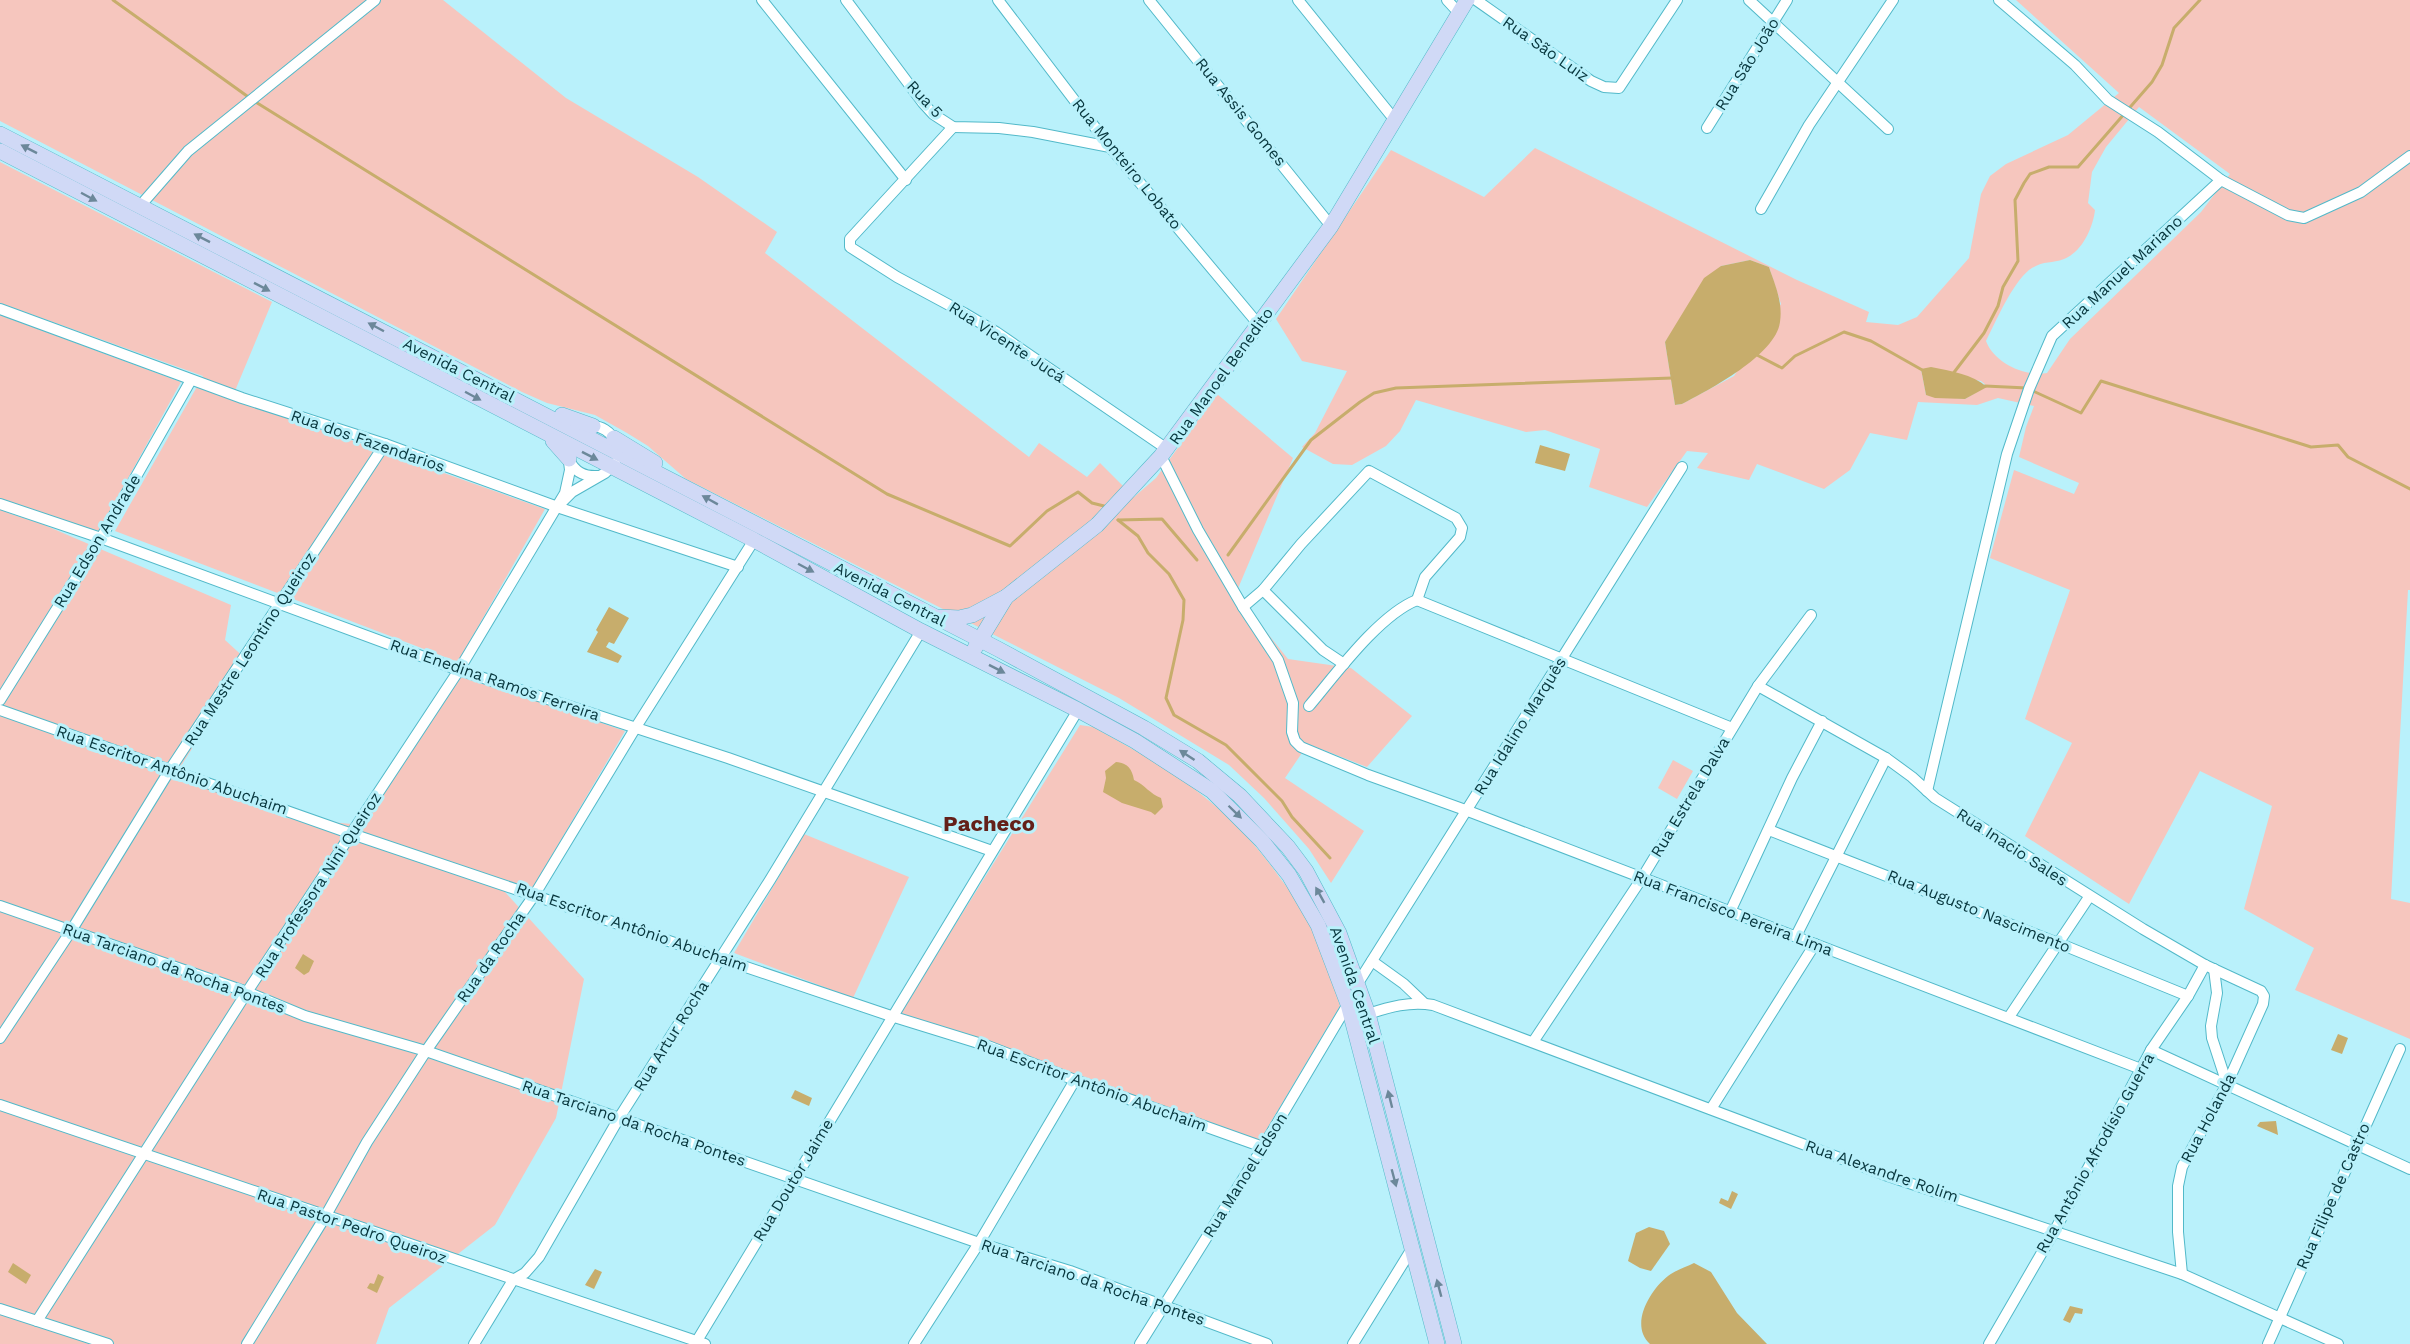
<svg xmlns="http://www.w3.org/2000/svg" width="2410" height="1344" font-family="'Work Sans',sans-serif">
<rect width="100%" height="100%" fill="#b9f1fb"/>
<g fill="#f6c6be" fill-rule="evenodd">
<path d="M0,0H443L566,98L698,177L777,232L765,253L1029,457L1039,443L1087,477L1100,463L1134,497L1156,478L1217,394L1293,458L1234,598L1249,610L1288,659L1351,668L1412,716L1367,767L1308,744L1285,778L1364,831L1331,883L1309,849L1264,798L1229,765L1119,698L686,479L648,446L627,433L595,415L547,403L522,392L0,121Z"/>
<path d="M2016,0H2410V590H2408L2391,899L2410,903V1039L2295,990L2314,948L2244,909L2272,806L2200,771L2129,904L2025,836L2072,743L2025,719L2070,590L1990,558L2014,470L2074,494L2079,483L2019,457L2026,427L2034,406L1998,398L1977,405L1918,402L1907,440L1870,433L1850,470L1824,489L1757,464L1749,480L1697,468L1708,453L1687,451L1647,507L1589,487L1600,449L1545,430L1526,432L1416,400L1400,431L1386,446L1352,465L1333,464L1302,447L1315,433L1347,371L1302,361L1276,319L1391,150L1484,197L1535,148L1797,280L1869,312L1866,322L1898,325L1917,317L1969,258L1981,194L1990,176L2006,164L2068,135L2119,93ZM2139,107L2230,174L2201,212L2070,339L2047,373C2025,377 1994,363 1986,341C1996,321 2012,284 2029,270C2043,260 2051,264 2064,259C2082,252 2093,228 2095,210L2088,203L2092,172L2106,147ZM1750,260L1769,267L1781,304L1734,376L1682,404L1675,405L1665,342L1721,266ZM1921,369L1981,381L1987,386L1965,399L1926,395Z"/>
<path d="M0,162L272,302L232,398L545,509L458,662L115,531L203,376L0,303Z"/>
<path d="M0,315L181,382L99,531L5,512L42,524L231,605L225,640L248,661L172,780L215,789L285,818L363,825L462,675L625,731L532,889L495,881L584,979L556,1118L495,1225L389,1308L376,1344H0Z"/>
<path d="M1080,725L1093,727C1172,770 1227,803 1280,878C1289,890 1300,902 1307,915C1322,944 1331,976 1340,1006L1259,1142L897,1018Z"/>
<path d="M1673,760L1693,771L1677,799L1658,788Z"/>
<path d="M804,834L909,877L853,998L734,953Z"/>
</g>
<g fill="#c7ad6c">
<path d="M1750,260L1769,267C1775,285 1783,302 1780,322C1776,355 1709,390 1682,404L1675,405L1665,342L1704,278L1721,266Z"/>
<path d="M1931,367C1951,371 1972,374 1987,387L1965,399L1935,398L1926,395L1921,369Z"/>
<path d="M1540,445L1570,454L1565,471L1535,463Z"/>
<path d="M609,607L629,618L614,644L609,642L606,647L622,656L618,663L587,652L598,632L596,630Z"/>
<path d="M1116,762C1128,763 1132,769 1134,780C1145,785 1150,794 1161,798L1163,807L1155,815L1151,812L1122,803L1103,792L1106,778L1105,771Z"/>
<path d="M303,954L314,961L309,972L304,975L295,968Z"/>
<path d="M2338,1034L2348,1038L2342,1054L2331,1050Z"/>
<path d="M795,1090L812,1098L809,1106L791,1098Z"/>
<path d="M2276,1121L2278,1135L2257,1126L2260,1122Z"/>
<path d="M1732,1191L1738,1194L1731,1209L1719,1203L1721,1198L1728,1201Z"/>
<path d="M1649,1227L1664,1231L1670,1244L1651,1271L1640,1268L1628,1261L1636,1233Z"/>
<path d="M13,1263L31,1275L26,1284L8,1272Z"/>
<path d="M1694,1263L1711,1272L1737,1313L1767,1344H1650C1629,1325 1650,1290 1668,1276C1676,1270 1686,1267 1694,1263Z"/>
<path d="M595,1269L602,1272L594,1289L585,1285Z"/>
<path d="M378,1274L384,1277L377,1293L367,1288L370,1283L374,1284Z"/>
<path d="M2070,1306L2083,1309L2082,1314L2075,1313L2070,1323L2063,1320Z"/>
</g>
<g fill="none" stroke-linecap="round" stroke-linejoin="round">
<g stroke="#c7ad6c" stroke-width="3">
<path d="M113,0L247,96"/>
<path d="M254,101L887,494L1010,546L1047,511L1078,492L1092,503L1104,506"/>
<path d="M1755,354L1782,368L1795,356L1844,332L1871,341L1924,371"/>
<path d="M1952,375L1984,333L1998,306L2003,287L2018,261L2015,200L2024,183L2030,174L2049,167H2078L2152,82L2162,65L2174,28L2200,0"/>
<path d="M1985,386L2027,388"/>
<path d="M2033,391L2081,413L2101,381L2311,447L2338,445L2348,457L2410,489"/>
<path d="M1118,520L1138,536L1148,553L1169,574L1184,600L1183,620L1166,698L1174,715L1226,745L1282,801L1292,817L1330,858"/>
<path d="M1118,520L1162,519L1197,560"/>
<path d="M1228,555L1311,440L1360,402L1374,393L1396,388L1672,378"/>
</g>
<g stroke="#52b9c9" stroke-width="12">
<g id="street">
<path d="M762,0L906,180"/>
<path d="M846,0L923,103L933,114L953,127L999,128L1033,132L1110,147"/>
<path d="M998,0L1110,147L1259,325"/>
<path d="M1149,0L1331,226"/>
<path d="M1298,0L1394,119"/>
<path d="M1447,0L1459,13"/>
<path d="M1476,0L1591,81L1604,87L1619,88L1677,0"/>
<path d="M1749,0L1888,129"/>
<path d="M1999,0L2075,65L2108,100L2158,132L2221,180"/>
<path d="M953,127L850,239V247L897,277L964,313L996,332L1167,449"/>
<path d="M1707,128L1787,0"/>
<path d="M140,206L188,151L375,0"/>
<path d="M1761,209L1809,125L1893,0"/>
<path d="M0,309L242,398L385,444L563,509L738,567"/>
<path d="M587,427C601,424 612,432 617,445"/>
<path d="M1161,456L1198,530L1243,607L1278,660L1293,703L1292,732L1295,741L1301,747L1368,775L1468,811L2141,1069"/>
<path d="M569,460C575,472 584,477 598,476"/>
<path d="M0,504L101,538L459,670L728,758L992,851"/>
<path d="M557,507L572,492L605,473L615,463"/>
<path d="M1263,590L1323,650L1344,664"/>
<path d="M1417,600L1732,728"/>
<path d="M1243,607L1263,590L1301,544L1369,471L1456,518L1462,528L1460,537L1425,577L1417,600"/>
<path d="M1758,686L1886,758L1912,777L1935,798L2143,929L2205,965L2261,991L2264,996L2263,1004L2227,1084L2182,1167L2178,1186V1232L2182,1274"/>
<path d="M0,700L101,538L191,380"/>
<path d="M1309,706C1336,674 1379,615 1417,600"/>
<path d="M0,710L352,834L891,1016L988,1046L1075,1080L1263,1147"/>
<path d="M1927,791L2007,454L2029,389L2052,336L2221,180L2288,215L2304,218L2361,192L2410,156"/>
<path d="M1769,830L2058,943L2188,996"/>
<path d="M0,906L247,992L305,1016L426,1051L979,1243L1070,1271L1267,1344"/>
<path d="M1730,912L1792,778L1822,721"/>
<path d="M1796,936L1886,758"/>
<path d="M1372,961L1404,984L1424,1003"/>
<path d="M2214,969L2217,993L2211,1026L2212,1038L2227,1084"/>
<path d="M1358,983L1682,467"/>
<path d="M1368,1014C1389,1007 1410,1001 1433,1005L1885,1175L2182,1274L2338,1344"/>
<path d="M2009,1017L2089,897"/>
<path d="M0,1038L71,931L171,768L385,444"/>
<path d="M1533,1042L1642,878L1758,686L1811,615"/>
<path d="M2151,1050L2410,1169"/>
<path d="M0,1105L705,1344"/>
<path d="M1711,1109L1815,944"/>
<path d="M0,1309L108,1344"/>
<path d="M37,1321L247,992L459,670L565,493L570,470L568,454"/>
<path d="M247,1344L325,1217L367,1142L426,1051L535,894L636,727L754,540"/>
<path d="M474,1344L513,1280L525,1273L539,1257L619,1118L770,880L921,631"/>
<path d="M695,1344L1078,710"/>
<path d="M914,1344L979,1243L1075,1080"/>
<path d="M1140,1344L1263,1147L1348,1004"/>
<path d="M1353,1344L1413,1247"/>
<path d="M1989,1344L2055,1230L2151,1050L2188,996L2205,965"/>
<path d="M2268,1344L2400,1049"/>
</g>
</g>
<g stroke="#52b9c9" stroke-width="16">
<g id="secondary">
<path d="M0,134L998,649L1144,728L1198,761L1240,796L1288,847L1306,871L1339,933L1368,1014L1454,1344"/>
<path d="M0,151L754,540L921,631L1078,710L1135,741L1212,791L1262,841L1289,875L1318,925L1348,1004L1437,1344"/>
<path d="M562,415L593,426"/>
<path d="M614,438L655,463"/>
<path d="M553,441L569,459"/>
<path d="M940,617L959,618L972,615L1006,597L1097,525L1161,456L1331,226L1467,0"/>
<path d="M975,648L1006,597"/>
</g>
</g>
<use href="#street" stroke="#fff" stroke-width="10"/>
<use href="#secondary" stroke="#d0d9f6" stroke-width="15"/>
</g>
<defs><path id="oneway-solid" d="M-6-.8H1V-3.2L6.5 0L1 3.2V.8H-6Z" transform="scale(1.5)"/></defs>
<g fill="#6c889a">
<use href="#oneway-solid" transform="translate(29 149) rotate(-153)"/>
<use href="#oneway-solid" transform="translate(89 197) rotate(28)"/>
<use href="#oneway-solid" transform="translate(202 238) rotate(-153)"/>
<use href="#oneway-solid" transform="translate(262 287) rotate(27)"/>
<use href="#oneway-solid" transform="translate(376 327) rotate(-152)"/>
<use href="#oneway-solid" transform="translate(473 396) rotate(28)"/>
<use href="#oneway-solid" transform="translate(590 456) rotate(27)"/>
<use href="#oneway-solid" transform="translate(710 500) rotate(-151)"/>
<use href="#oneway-solid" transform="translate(806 568) rotate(28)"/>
<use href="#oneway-solid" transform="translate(997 669) rotate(27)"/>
<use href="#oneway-solid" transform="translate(1187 755) rotate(-147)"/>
<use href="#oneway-solid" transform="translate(1235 812) rotate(44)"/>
<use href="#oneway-solid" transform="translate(1320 895) rotate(-119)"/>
<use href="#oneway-solid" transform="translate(1390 1099) rotate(-104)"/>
<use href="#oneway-solid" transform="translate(1394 1178) rotate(75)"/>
<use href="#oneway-solid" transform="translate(1439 1288) rotate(-105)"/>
</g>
<g text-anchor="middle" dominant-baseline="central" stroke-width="6" stroke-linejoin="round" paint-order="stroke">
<g font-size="16" fill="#07363d" stroke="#b9f1fb">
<text transform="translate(1546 49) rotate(35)">Rua São Luiz</text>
<text transform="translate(1747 64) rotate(-58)">Rua São João</text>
<text transform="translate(925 99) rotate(47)">Rua 5</text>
<text transform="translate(1241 112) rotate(51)">Rua Assis Gomes</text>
<text transform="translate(1127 164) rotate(51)">Rua Monteiro Lobato</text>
<text transform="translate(2122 272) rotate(-43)">Rua Manuel Mariano</text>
<text transform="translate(1007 342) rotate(33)">Rua Vicente Jucá</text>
<text transform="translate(459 370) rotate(27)">Avenida Central</text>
<text transform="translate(1221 376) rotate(-54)">Rua Manoel Benedito</text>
<text transform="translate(368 441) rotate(19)">Rua dos Fazendarios</text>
<text transform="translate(97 541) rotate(-59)">Rua Edson Andrade</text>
<text transform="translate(890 594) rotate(27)">Avenida Central</text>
<text transform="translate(250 649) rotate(-57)">Rua Mestre Leontino Queiroz</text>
<text transform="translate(495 680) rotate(19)">Rua Enedina Ramos Ferreira</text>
<text transform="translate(1520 726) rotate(-58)">Rua Idalino Marquês</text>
<text transform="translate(172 770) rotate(19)">Rua Escritor Antônio Abuchaim</text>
<text transform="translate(1690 797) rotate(-59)">Rua Estrela Dalva</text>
<text transform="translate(2012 847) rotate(33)">Rua Inacio Sales</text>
<text transform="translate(318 885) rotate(-57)">Rua Professora Nini Queiroz</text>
<text transform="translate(1979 911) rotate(22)">Rua Augusto Nascimento</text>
<text transform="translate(1733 913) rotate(21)">Rua Francisco Pereira Lima</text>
<text transform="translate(632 927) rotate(19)">Rua Escritor Antônio Abuchaim</text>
<text transform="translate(491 957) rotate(-55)">Rua da Rocha</text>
<text transform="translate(174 968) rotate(20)">Rua Tarciano da Rocha Pontes</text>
<text transform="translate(1355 985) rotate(71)">Avenida Central</text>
<text transform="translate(671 1036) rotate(-58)">Rua Artur Rocha</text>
<text transform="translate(1092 1085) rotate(20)">Rua Escritor Antônio Abuchaim</text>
<text transform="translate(2208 1118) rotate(-62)">Rua Holanda</text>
<text transform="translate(634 1123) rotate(19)">Rua Tarciano da Rocha Pontes</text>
<text transform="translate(2095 1153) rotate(-61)">Rua Antônio Afrodísio Guerra</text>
<text transform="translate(1882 1171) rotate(19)">Rua Alexandre Rolim</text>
<text transform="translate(1245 1175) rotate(-58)">Rua Manoel Edson</text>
<text transform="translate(793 1180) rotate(-59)">Rua Doutor Jaime</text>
<text transform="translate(2333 1196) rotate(-66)">Rua Filipe de Castro</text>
<text transform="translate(352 1226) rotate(19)">Rua Pastor Pedro Queiroz</text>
<text transform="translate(1093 1282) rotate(19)">Rua Tarciano da Rocha Pontes</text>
</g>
<g font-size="22" font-weight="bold" fill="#642019" stroke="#b9f1fb">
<text x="989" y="823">Pacheco</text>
</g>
</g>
</svg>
